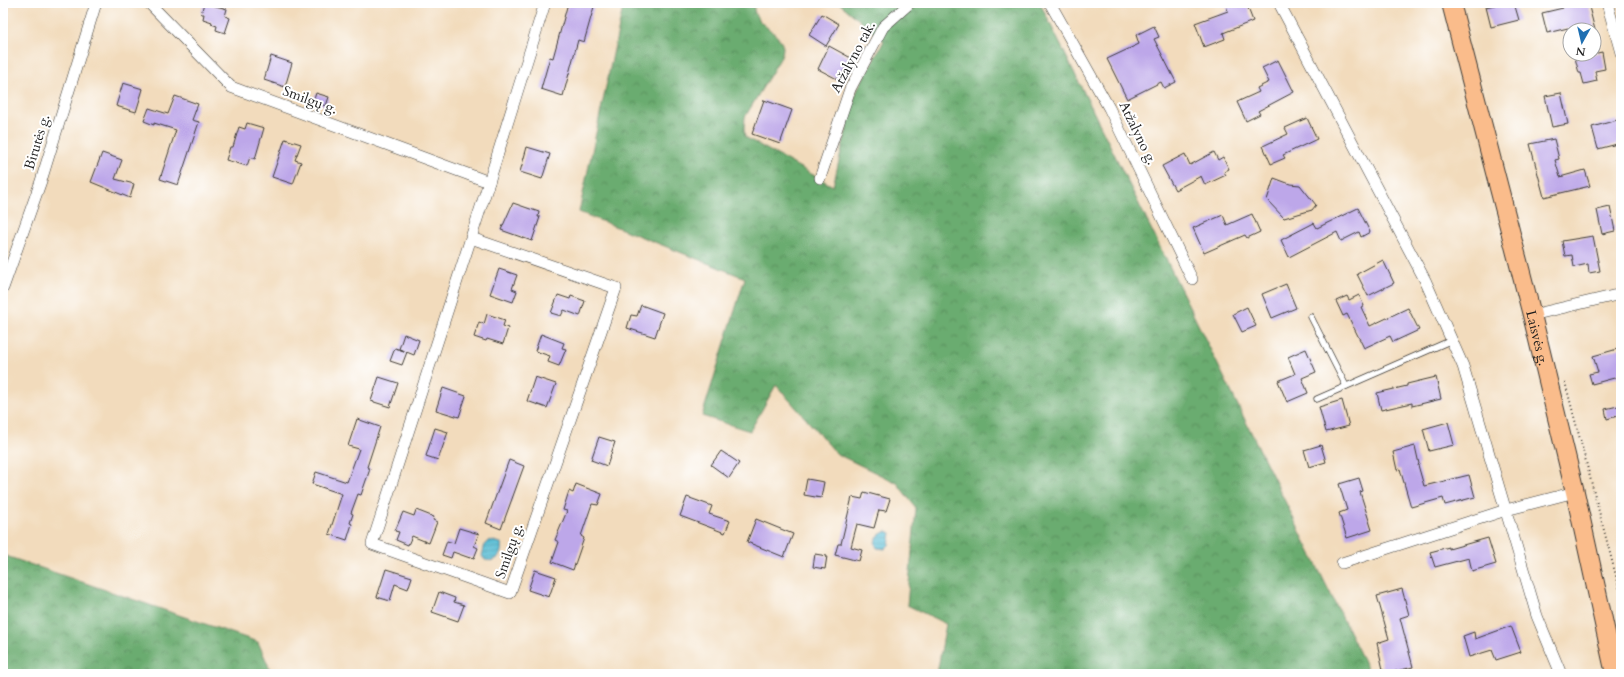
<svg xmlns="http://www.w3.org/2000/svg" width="1624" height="677" font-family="Cardo,serif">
<defs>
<pattern id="forest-crowns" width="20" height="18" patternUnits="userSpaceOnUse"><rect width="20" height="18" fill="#6aac70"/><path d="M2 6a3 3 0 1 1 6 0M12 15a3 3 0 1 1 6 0" fill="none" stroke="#568b5b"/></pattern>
<pattern id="water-rules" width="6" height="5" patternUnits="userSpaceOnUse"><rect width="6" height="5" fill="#55bbd3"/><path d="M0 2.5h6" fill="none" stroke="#49a0b5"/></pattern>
</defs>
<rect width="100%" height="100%" fill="#fff"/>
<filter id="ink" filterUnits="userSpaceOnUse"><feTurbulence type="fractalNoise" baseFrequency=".025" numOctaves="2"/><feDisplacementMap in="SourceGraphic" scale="8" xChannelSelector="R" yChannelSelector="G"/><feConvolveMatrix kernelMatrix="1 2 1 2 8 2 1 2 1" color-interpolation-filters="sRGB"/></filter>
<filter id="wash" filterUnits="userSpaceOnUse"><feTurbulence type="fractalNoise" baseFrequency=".012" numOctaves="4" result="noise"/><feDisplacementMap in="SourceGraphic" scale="16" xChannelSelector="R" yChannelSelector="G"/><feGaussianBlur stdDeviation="0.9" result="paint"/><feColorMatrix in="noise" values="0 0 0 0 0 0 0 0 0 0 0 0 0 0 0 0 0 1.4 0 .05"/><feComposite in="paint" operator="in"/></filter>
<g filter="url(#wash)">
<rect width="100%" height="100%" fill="#f2dbbc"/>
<g fill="url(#forest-crowns)" stroke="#436446">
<path d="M624,3H754C751,25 779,29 783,47C783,50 782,54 781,57L745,117L744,129L745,137L833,186L853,102L859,86L884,41L839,3H1040L1370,674H937L946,624L907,605L916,508L897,483L837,454L776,385L750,431L702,416L745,278L579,212Z"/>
<path d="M3,555L258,642L269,667L270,674H3Z"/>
</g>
<g fill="url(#water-rules)" stroke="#386c78">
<path d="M887,531L891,533L889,545L885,549L877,548C872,539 879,534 887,531Z"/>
<path d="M489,540L501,543C503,555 497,563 485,560L482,556L485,544Z"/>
</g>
<g id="blocks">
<g fill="#bda7e9">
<path d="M204,3L227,9L225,16L230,18L225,33L216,30L217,26L211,24L212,22L203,19L204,14H201Z"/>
<path d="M568,3H595L584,42L578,40L563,96L541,89L550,57L553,58Z"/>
<path d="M1225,3H1246L1253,21L1223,33L1225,39L1204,47L1195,23L1228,11Z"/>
<path d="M1503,3H1514L1519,20L1491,27L1486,7Z"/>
<path d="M1562,3H1588L1595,30H1568V28L1547,33L1542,13L1563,8Z"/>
<path d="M822,14L839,24L826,46L809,35Z"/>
<path d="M1154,26L1159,37L1154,39L1176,82L1164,88L1161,82L1127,99L1107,59L1139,44L1136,35Z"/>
<path d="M829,46L851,58L839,80L818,69Z"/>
<path d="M1602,52L1605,69L1595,71L1597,81L1584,84L1581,73H1579L1575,58Z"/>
<path d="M271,56L292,63L285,87L264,80Z"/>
<path d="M1278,60L1294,92L1258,111L1260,114L1246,121L1237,102L1259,92L1257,88L1269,82L1262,68Z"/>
<path d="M123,83L143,89L136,112L116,106Z"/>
<path d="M316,93L329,97L326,106L313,102Z"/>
<path d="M1561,93L1568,124L1552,127L1545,96Z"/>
<path d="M175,96L198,104L192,120L199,122L178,185L160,179L176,130L154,123V125L144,121L149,108L168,114Z"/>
<path d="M764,100L792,110L780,144L752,134Z"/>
<path d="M1307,118L1317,139L1283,155L1285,158L1271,164L1263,146L1288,134L1285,128Z"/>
<path d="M1617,120L1621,135V143L1598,149L1592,127Z"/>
<path d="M247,123L264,128L255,159L250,157L247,166L226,160L230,147H233L239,127L245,129Z"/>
<path d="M285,139L301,144L295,160L301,162L293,184L272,177Z"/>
<path d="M1554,139L1559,159L1555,160L1560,177L1585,170L1590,186L1544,197L1530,144Z"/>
<path d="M527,147L550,154L542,179L520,172Z"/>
<path d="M1214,152L1218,160L1223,157L1229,169L1224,172L1226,175L1205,185L1201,176L1175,190L1162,166L1185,154L1190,165Z"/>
<path d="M102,153L122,160L115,179L134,184L130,198L91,182Z"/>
<path d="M1274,178L1290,184L1300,185L1316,205L1312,210L1284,218L1267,200Z"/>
<path d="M513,203L539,212L538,217H540L532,241L501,230Z"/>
<path d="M1610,207L1615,231L1602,234L1597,210Z"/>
<path d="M1358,208L1370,232L1361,237L1359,232L1341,241L1337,232L1289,257L1281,240L1314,223L1317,228Z"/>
<path d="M1252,214L1260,232L1247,238L1245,235L1204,253L1193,228L1223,215L1227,225Z"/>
<path d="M1593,236L1600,271L1589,273L1588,264L1574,267L1572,255L1565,256L1562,241Z"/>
<path d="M1383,260L1394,283L1368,296L1357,274Z"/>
<path d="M499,269L517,275L512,289L517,291L513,302L490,294Z"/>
<path d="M1286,284L1296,308L1272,318L1262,294Z"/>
<path d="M558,295L570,299L571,296L585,301L580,316L564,310L561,316L551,313Z"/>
<path d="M1359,295L1364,306L1361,307L1370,326L1408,308L1419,330L1393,342L1390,336L1364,348L1347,314L1343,316L1336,301L1347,296L1349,300Z"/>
<path d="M641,305L663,313L655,337L627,328L631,315L637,316Z"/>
<path d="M1247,307L1256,326L1242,332L1233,314Z"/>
<path d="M487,314L505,320L503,326L508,328L503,344L487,339L486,341L474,337L479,322L484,324Z"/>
<path d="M404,334L419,340L414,355L399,349Z"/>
<path d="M541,334L564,343L562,348L566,349L559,366L548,362L550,356L535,351Z"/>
<path d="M395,348L407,352L402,365L390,361Z"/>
<path d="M1621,348V373L1617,374L1618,377L1592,384L1589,374L1598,372L1593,356Z"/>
<path d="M1306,349L1316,372L1302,378L1308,393L1287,402L1278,381L1295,374L1288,357Z"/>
<path d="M379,377L398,383L390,407L371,401Z"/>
<path d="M535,377L556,384L547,408L527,401Z"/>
<path d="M1436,377L1441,399L1412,406V403L1381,410L1377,393L1407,386V384Z"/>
<path d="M443,388L466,396L459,417L436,410Z"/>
<path d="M1342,400L1349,426L1326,432L1319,407Z"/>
<path d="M1618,406L1621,415L1607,419L1605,409Z"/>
<path d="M357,419L380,427L367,467L370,469L361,495L358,494L351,513L353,514L350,523L352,524L347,540L329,534L342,494L312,484L316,472L347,482L359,449L348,446Z"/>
<path d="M1448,422L1454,445L1429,451L1423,429Z"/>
<path d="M435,428L448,432L438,460L426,456Z"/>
<path d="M599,437L615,442L607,466L591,460Z"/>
<path d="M1321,445L1326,462L1309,467L1304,450Z"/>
<path d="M1415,446L1419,464L1418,465L1424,486L1469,475L1475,497L1445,505L1443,498L1411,507L1400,469L1397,470L1393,452Z"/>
<path d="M721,451L739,463L729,478L711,465Z"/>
<path d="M509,460L524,466L501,529L486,523Z"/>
<path d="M1359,478L1363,491L1360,492L1372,530L1347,538L1339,513L1347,510L1339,484Z"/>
<path d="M807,479L824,482L821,498L804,495Z"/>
<path d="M576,484L602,494L598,505L592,504L581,536L584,538L573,570L552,562L559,542L555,540L567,511L563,510L569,491L573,493Z"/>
<path d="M864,492L890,499L886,511L879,510L874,528L857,524L851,547L862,550L859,561L835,555L838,544H841L852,497L862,499Z"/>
<path d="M687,497L712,506L709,514L730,521L725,533L680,516Z"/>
<path d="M416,510L434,517L433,520L437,522L429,543L412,536L408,545L396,540L399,532L395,531L403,512L414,516Z"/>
<path d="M756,519L793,534L784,557L747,542Z"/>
<path d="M459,528L479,534L474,546L478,548L474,558L470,557V558L453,552L451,558L442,555L447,541L454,543Z"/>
<path d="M1488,538L1496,564L1472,571L1469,558L1435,567L1430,552L1449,547V549Z"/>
<path d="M815,554L827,556L825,569L813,567Z"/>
<path d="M386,569L412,577L408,589L395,584L390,601L377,597Z"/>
<path d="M535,570L556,577L549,597L528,590Z"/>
<path d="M1402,589L1409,615L1400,618L1413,667L1384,674L1377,643L1389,639L1377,596Z"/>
<path d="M439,592L455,598L454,602L464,605L458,621L432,612Z"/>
<path d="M1511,626L1521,652L1496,660L1492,650L1469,657L1463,636L1474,632L1475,639Z"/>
</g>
</g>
</g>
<g filter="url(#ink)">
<use href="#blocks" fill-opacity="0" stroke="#3c3934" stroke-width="1"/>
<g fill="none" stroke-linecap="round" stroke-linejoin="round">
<g stroke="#3c3934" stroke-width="7">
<g id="lane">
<path d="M1311,317L1346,386"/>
<path d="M1317,399L1452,340"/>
</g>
</g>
<g stroke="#3c3934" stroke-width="12">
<g id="street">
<path d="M149,3L231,87L489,182L372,544L510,593L616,288L471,238"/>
<path d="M1050,3L1109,108L1192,279"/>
<path d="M1279,3L1425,280L1463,366L1537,616L1561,674"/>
<path d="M1607,3L1621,53"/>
<path d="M820,178L850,89L883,27L910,3"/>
<path d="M489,182L545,3"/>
<path d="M3,288L41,181L96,3"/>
<path d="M1532,315L1621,294"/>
<path d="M1342,563L1506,510L1575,492"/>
</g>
</g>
<g stroke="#3c3934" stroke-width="20">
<g id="primary">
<path id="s1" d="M1451,3L1532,315L1575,492L1615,674"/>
</g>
</g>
<path stroke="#3c3934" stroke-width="2" stroke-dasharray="1 3" stroke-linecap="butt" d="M1565,382L1621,595"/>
<use href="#lane" stroke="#fff" stroke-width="5.5"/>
<use href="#street" stroke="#fff" stroke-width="11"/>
<use href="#primary" stroke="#fabc8b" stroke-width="18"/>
</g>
</g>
<g text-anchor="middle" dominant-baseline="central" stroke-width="4" stroke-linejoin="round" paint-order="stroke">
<g font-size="14" fill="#1c1c1c" stroke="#fff">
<text transform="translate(853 57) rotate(-62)">Atžalyno tak.</text>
<text transform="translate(310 100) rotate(20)">Smilgų g.</text>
<text transform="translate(1138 133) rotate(64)">Atžalyno g.</text>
<text transform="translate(37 142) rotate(-73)">Birutės g.</text>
<text stroke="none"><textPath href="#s1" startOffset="346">Laisvės g.</textPath></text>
<text transform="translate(509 551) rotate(-71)">Smilgų g.</text>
</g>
</g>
<rect width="1624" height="677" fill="none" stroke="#fff" stroke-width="16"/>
<g transform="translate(1582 42) rotate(188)"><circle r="19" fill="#ffffff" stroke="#a4a4a4"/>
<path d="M0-3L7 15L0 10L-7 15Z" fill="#1f6fb2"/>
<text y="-6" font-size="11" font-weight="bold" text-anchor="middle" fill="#1c1c1c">N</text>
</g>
</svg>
